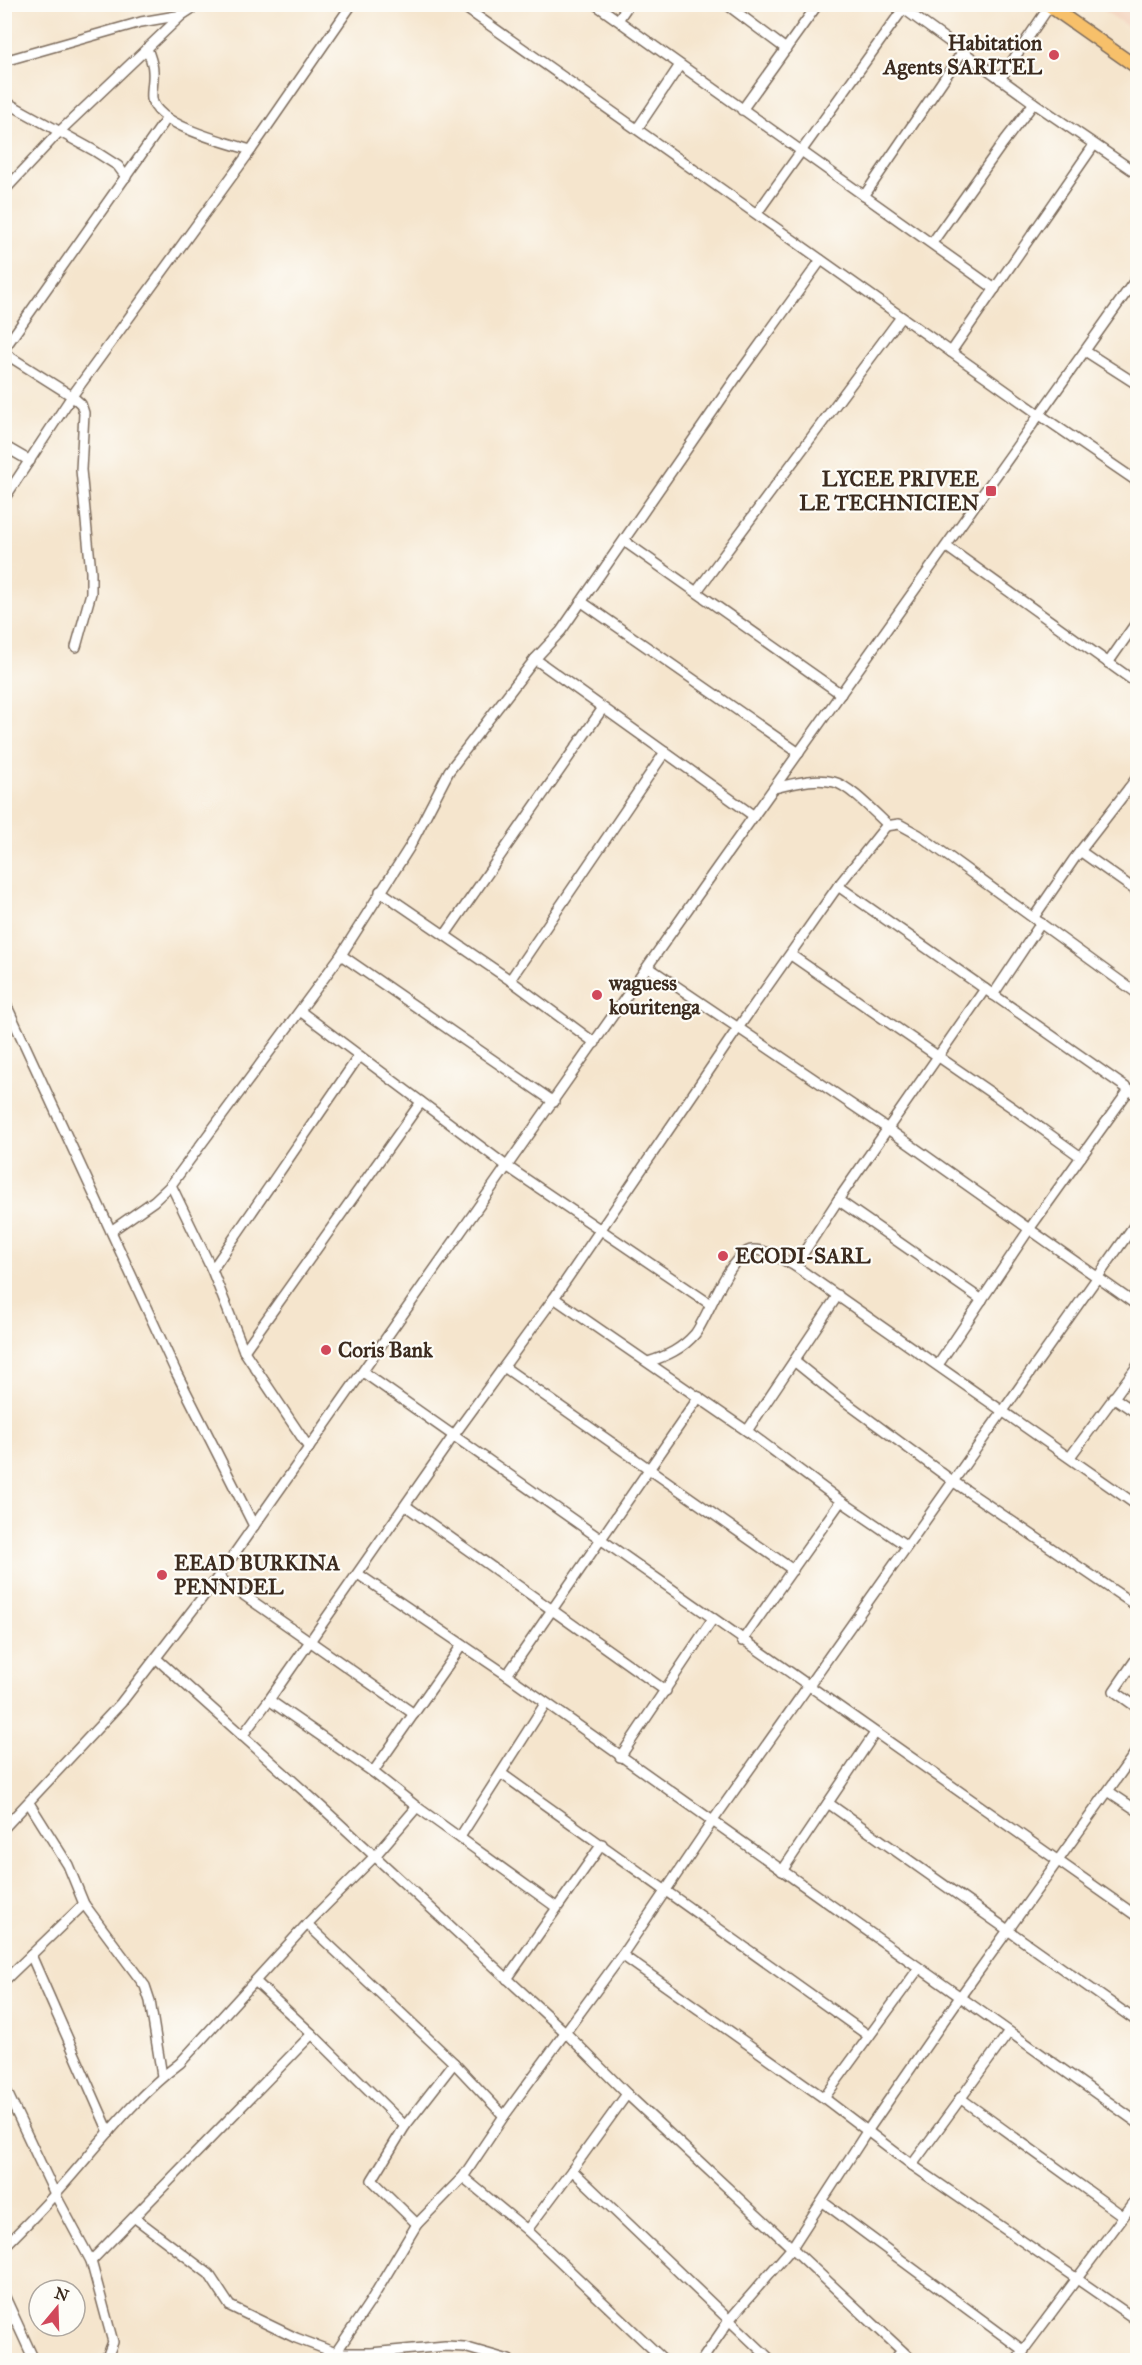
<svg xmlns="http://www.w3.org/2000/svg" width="1142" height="2365" font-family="'IM FELL Great Primer',serif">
<rect width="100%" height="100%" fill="#fdfcf7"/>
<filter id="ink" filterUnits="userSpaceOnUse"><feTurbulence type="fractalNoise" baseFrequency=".0167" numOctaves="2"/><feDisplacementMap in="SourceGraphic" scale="12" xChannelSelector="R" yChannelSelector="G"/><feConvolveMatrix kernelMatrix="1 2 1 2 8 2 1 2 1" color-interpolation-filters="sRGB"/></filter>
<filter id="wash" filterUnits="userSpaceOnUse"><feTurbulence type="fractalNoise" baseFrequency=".008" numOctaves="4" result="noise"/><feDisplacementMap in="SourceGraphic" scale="24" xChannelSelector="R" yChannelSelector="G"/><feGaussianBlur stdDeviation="1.35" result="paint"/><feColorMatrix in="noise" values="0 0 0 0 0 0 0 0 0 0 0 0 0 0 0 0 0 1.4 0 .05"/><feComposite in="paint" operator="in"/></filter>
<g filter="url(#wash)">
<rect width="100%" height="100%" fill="#f5e5cd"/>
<path fill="#f3d4bf" d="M1096,5H1137V33Z"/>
</g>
<g filter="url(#ink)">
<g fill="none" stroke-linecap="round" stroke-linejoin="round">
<g stroke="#7c6b5b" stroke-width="12">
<g id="minor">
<path d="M460,4L1040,415L1138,482"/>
<path d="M595,4L995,289"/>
<path d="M726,4L786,49"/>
<path d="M897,4L1034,103L1138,174"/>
<path d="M618,20L629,4"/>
<path d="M147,48C149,55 153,63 153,71C154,80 151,90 152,99C157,126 228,143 251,150"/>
<path d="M4,61L141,22L182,15"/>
<path d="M1000,79L1051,4"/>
<path d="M4,101L93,150L118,166L126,177"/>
<path d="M742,110L818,4"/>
<path d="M637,129L680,65"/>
<path d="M4,191L59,132L182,15L199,4"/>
<path d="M864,196L963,51"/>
<path d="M757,213L903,9"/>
<path d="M932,243L1003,143L1034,103"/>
<path d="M4,349L167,118"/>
<path d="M1085,351L1138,385"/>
<path d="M951,352L1094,145"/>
<path d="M4,353L72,396L81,404L84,413L81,470L91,572V593L76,647"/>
<path d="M4,446L30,461"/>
<path d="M4,499L72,396L251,150L352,4"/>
<path d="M624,541L841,694"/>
<path d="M947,547L1138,684"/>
<path d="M697,591L901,317"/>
<path d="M582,602L799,753"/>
<path d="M535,659L754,816"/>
<path d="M1108,663L1138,620"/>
<path d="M1138,776L1129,788L1138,793"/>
<path d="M774,788C793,784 814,777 834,782C850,786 875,813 888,825"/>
<path d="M1080,851L1138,892"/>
<path d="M838,886L1138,1096"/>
<path d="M380,891L510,980L595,1043"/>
<path d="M1034,917L1074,859L1129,788"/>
<path d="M445,935L603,708"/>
<path d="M341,955L554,1102"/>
<path d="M791,955L1013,1108L1081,1157"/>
<path d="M648,967L888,1129L1138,1306"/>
<path d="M510,980L665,752"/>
<path d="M993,995L1041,923"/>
<path d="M4,1000L176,1372L254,1526"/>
<path d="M300,1011L508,1167L710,1304"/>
<path d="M171,1185L212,1270L244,1351L309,1448"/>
<path d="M838,1200L982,1300"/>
<path d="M111,1231L154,1201L171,1185L341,955L409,848L449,771L535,659L561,631L738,375L821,260"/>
<path d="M795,1266L1138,1506"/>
<path d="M212,1270L359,1056"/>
<path d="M554,1298L747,1431L841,1501L907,1546"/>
<path d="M244,1351L421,1102"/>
<path d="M794,1361L836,1395L954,1482L1138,1607"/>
<path d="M648,1362C667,1356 682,1349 695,1334C708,1317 730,1252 752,1250C766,1249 783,1260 795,1266L838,1200L985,989"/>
<path d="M938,1365L1030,1228L1129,1090"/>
<path d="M504,1367L793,1570"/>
<path d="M363,1372L1138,1917"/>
<path d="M1113,1397L1138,1414"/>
<path d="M747,1431L838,1295"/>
<path d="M1070,1457L1138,1365"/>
<path d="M406,1506L666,1691"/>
<path d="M358,1574L507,1675L1138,2123"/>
<path d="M218,1577L414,1714"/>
<path d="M742,1641L841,1501"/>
<path d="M1138,1656L1114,1691L1138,1708"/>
<path d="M157,1659L315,1801L564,2031L627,2094L912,2360"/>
<path d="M507,1675L699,1397"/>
<path d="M269,1700L373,1772L417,1807L556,1907"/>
<path d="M242,1736L269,1700L454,1435L554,1298L738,1028L838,886L886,826L899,824L919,835L1138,994"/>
<path d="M620,1757L712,1620"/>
<path d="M373,1772L462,1645"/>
<path d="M502,1774L869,2036"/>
<path d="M1108,1791L1138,1811"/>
<path d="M29,1803L68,1865L84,1904L145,1986L150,2001L162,2076"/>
<path d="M828,1803L1138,2022"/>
<path d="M4,1828L121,1703L218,1577L704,886L1138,276"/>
<path d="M460,1837L545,1704"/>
<path d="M782,1871L875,1733"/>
<path d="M307,1924L454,2063L504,2116"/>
<path d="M31,1955L109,2132"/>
<path d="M622,1955L824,2098L912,2165L1138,2321"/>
<path d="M507,1979L602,1844"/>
<path d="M4,1981L84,1904"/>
<path d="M255,1981L312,2034L405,2126L454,2063"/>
<path d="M4,2086L55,2194L91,2261L113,2342L106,2360"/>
<path d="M824,2098L919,1968"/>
<path d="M960,2098L1123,2216"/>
<path d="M405,2126L372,2180L417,2224"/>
<path d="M912,2165L1009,2032"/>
<path d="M572,2170L627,2094"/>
<path d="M463,2177L527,2230L664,2360"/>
<path d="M823,2202L1024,2351"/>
<path d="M135,2218L209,2274L230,2306L296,2338L336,2353H371L445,2346L464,2347L509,2360"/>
<path d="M527,2230L572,2170L771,2360"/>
<path d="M4,2247C22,2229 39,2212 56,2193C96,2149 132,2099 180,2063L307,1924L374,1857L417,1807"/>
<path d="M91,2261L312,2034"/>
<path d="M4,2295L34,2360"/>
<path d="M4,2327L13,2316"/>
<path d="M331,2360L370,2302L417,2224L463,2177L504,2116L622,1955L712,1822L1138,1220"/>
<path d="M702,2360L730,2319L791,2249L868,2130L960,1997L1138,1749"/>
<path d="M894,2360L902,2351"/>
<path d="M1016,2360L1138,2197"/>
</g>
</g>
<g stroke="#7c6b5b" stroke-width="15">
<path id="major" d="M1047,4L1138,68"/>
</g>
<use href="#minor" stroke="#fff" stroke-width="9"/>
<use href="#major" stroke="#f7c06b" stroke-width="12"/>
</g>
</g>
<g fill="#d1495b" stroke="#fdfcf7" stroke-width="2">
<circle cx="1054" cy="55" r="6"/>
<rect x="985" y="485" width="12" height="12" rx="3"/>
<circle cx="597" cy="995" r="6"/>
<circle cx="723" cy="1256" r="6"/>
<circle cx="326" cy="1350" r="6"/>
<circle cx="162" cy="1575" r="6"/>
</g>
<g text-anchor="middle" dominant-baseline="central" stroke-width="4.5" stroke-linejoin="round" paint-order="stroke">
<g font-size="21" font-weight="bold" fill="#3b2a1e" stroke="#fdfcf7" text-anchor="start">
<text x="1042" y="43" text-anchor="end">Habitation<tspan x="1042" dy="24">Agents SARITEL</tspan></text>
<text x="979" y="479" text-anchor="end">LYCEE PRIVEE<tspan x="979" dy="24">LE TECHNICIEN</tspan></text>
<text x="609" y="983">waguess<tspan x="609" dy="24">kouritenga</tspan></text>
<text x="735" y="1256">ECODI-SARL</text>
<text x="338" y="1350">Coris Bank</text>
<text x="174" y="1563">EEAD BURKINA<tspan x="174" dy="24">PENNDEL</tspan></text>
</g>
</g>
<rect width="1142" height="2365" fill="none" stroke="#fdfcf7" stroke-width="24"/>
<g transform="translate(57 2308) rotate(19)"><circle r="28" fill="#fdfcf7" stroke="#afa8a0" stroke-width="1.5"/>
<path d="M0-4.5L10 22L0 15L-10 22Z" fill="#d1495b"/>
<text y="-9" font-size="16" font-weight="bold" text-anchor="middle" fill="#3b2a1e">N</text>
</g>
</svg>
